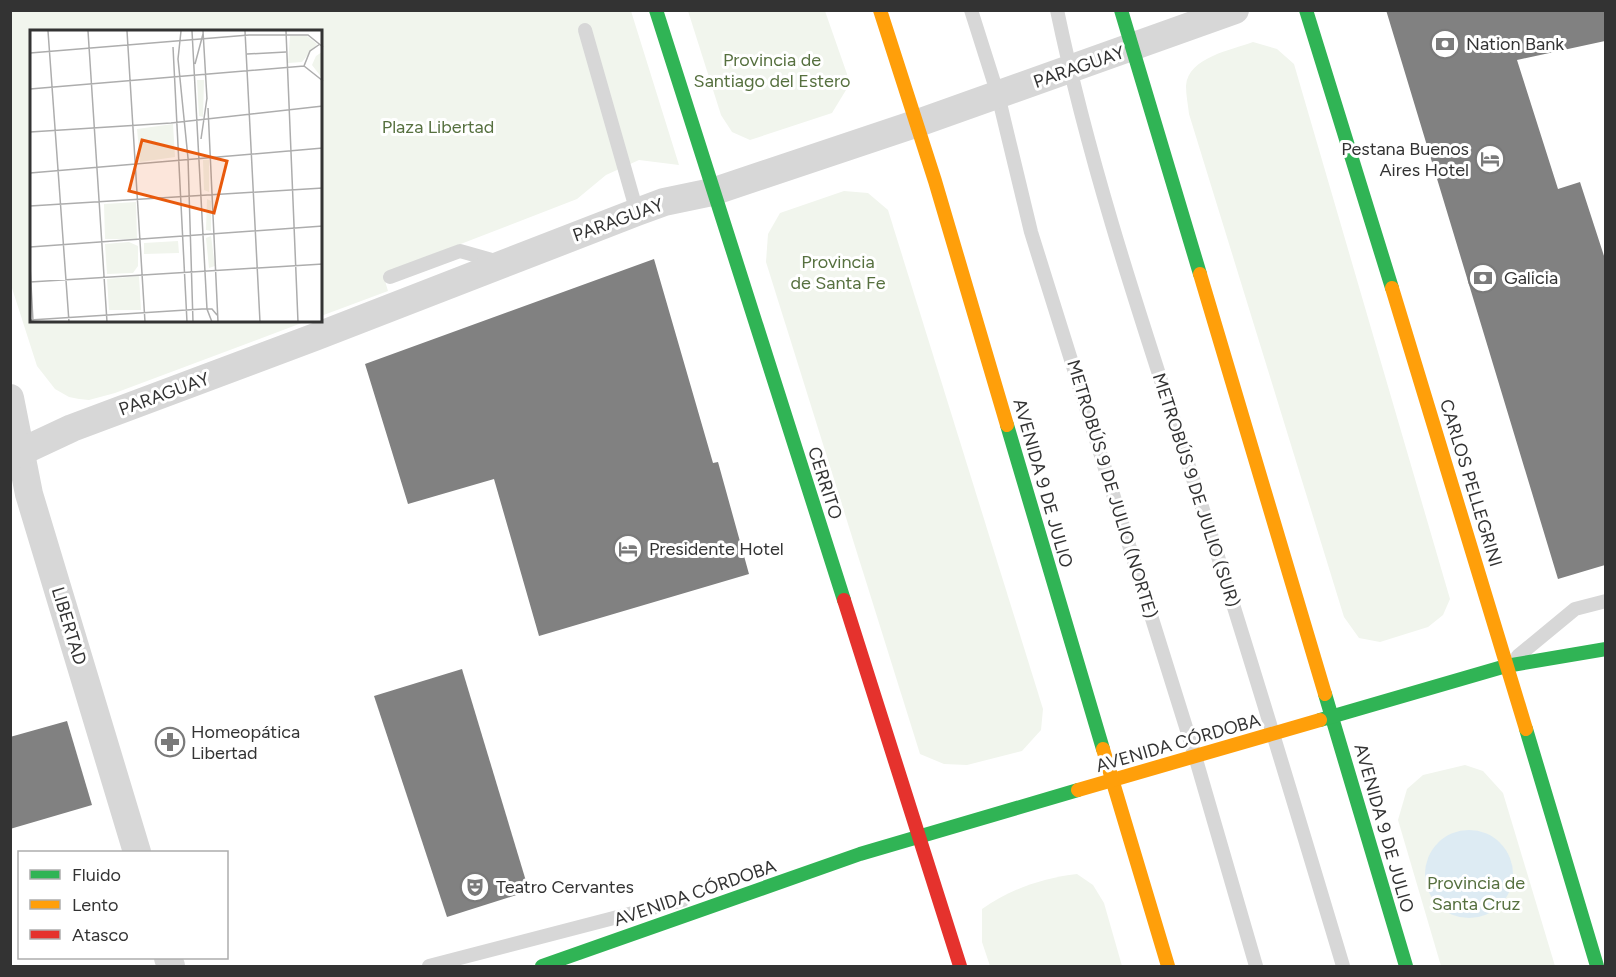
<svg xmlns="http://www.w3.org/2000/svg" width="1616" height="977" font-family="Figtree,sans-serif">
<rect width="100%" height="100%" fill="#fff"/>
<g fill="#f1f5ed">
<path d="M10,11H631L679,165L639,160L606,175L577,199L383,274L388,291L321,316V32H32V321H307L115,393L89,400L79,399L69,397L55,389L37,366L11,285Z"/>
<path d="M688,11H825L847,74L846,90L832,113L750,140L732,132L721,115Z"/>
<path d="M1253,42L1277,49L1294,64L1450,599L1443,615L1428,627L1380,642L1359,638L1344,617L1189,114C1188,105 1186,95 1186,86C1188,57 1232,50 1253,42Z"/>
<path d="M844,191L868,193L888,210L1043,709L1041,730L1022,751L967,765L944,764L920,754L766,262L768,234L780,213Z"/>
<path d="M1465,765L1483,771L1503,793L1555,966H1441L1398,820L1407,789L1423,775Z"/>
<path d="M1077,874L1093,885L1104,903L1122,966H990L982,942V909C1010,889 1043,878 1077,874Z"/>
</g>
<circle fill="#ddebf3" cx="1469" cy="874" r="44"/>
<g fill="#818181">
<path d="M1386,10H1605V41L1517,60L1558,189L1580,182L1605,259V565L1558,579Z"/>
<path d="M654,259L713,463L718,462L749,574L539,636L494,479L408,504L365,364Z"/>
<path d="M462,669L529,891L447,917L374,696Z"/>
<path d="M67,721L92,805L10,829V737Z"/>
</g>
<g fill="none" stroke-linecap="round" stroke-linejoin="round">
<g stroke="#d7d7d7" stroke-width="14">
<path d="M971,10L998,95L1031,232L1195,756L1256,966"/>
<path d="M1057,10C1095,192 1158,368 1214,544C1259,685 1301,826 1343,966"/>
<path d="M585,30L637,212"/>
<path d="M390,277L460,251L499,262"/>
<path d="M1518,656L1575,609L1606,601"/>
<path d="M429,966L683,900"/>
</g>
<g stroke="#d7d7d7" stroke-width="28">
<path d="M10,398L29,494L137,852"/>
<path d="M10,457L72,428L315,337L637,212L664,202L712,192L918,123L1235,10"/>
<path d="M168,958L171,966"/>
</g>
<g stroke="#30b455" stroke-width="14">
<path d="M656,10L844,600"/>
<path d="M1121,10L1200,274"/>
<path d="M1306,10L1392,288"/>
<path d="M1007,425L1103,749"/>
<path d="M1325,694L1406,966"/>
<path d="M1320,720L1506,666L1606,649"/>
<path d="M1526,729L1597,966"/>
<path d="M542,966L860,854L1078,790"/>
</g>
<g stroke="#ff9f0a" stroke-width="14">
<path d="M880,10L935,181L1007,425"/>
<path d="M1200,274L1325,694"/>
<path d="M1392,288L1526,729"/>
<path d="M1103,749L1168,966"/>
<path d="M1078,790L1320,720"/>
</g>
<path stroke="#e5322d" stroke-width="14" d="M844,600L960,966"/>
</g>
<defs>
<g id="bank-ring" transform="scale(1.5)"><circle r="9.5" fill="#fff" stroke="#7a7a7a" stroke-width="1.5"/><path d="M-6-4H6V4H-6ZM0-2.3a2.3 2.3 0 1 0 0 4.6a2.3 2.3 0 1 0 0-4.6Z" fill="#7a7a7a"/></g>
<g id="hotel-ring" transform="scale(1.5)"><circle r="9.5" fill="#fff" stroke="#7a7a7a" stroke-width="1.5"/><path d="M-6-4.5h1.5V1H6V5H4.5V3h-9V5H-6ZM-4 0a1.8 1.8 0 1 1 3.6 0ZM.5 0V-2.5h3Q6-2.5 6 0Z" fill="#7a7a7a"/></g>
<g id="pharmacy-ring" transform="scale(1.5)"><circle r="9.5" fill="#fff" stroke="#7a7a7a" stroke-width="1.5"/><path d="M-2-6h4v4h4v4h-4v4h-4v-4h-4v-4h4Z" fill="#7a7a7a"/></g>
<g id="theatre-ring" transform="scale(1.5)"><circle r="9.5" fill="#fff" stroke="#7a7a7a" stroke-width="1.5"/><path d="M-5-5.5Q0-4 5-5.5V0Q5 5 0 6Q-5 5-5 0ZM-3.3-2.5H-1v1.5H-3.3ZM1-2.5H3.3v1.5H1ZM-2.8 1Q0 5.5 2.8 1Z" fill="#7a7a7a"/></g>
</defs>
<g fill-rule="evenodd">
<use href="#bank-ring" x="1445" y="44"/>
<use href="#hotel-ring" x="1490" y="159"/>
<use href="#bank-ring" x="1483" y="278"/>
<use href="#hotel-ring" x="628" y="549"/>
<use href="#pharmacy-ring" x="170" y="742"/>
<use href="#theatre-ring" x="475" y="887"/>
</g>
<g text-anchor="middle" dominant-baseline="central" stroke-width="6" stroke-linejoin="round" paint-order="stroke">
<g font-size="18" fill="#333" stroke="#fff" text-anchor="start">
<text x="1466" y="44">Nation Bank</text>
<text x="1469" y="149" text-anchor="end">Pestana Buenos<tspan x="1469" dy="21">Aires Hotel</tspan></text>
<text x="1504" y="278">Galicia</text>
<text x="649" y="549">Presidente Hotel</text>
<text x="191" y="732">Homeopática<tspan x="191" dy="21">Libertad</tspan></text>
<text x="496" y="887">Teatro Cervantes</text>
</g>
<g font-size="18" fill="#56703f" stroke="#fff">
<text x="772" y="60">Provincia de<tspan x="772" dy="21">Santiago del Estero</tspan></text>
<text x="438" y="127">Plaza Libertad</text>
<text x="838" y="262">Provincia<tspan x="838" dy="21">de Santa Fe</tspan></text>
<text x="1476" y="883">Provincia de<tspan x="1476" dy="21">Santa Cruz</tspan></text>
</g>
<g font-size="18" fill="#333" stroke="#fff">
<text transform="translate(1079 67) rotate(-19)">PARAGUAY</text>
<text transform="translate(618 220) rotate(-20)">PARAGUAY</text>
<text transform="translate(164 394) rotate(-20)">PARAGUAY</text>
<text transform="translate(825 483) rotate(72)">CERRITO</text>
<text transform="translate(1043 483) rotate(74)">AVENIDA 9 DE JULIO</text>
<text transform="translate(1471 483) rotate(73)">CARLOS PELLEGRINI</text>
<text transform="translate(1112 489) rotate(73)">METROBÚS 9 DE JULIO (NORTE)</text>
<text transform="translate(1196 490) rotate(72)">METROBÚS 9 DE JULIO (SUR)</text>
<text transform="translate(69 626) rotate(73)">LIBERTAD</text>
<text transform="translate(1178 743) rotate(-16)">AVENIDA CÓRDOBA</text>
<text transform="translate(1384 828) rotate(74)">AVENIDA 9 DE JULIO</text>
<text transform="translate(695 893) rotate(-19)">AVENIDA CÓRDOBA</text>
</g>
</g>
<g transform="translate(30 30)">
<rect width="292" height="292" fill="#fff"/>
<path d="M260,6H277L287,14L272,32L258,33ZM292,22V48L282,35L286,26ZM167,50H174L173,87L169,86ZM143,94L145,127L110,132L107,99ZM173,130H179V162L174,160ZM177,169L181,171V201L176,200ZM106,172L107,209H75L74,174ZM181,206L185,236L179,238L176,208ZM148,211L149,223L114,224V213ZM99,212L108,216V236L103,243L77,244L75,214ZM109,246L111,280H79L77,249Z" fill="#f1f5ed"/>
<path fill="none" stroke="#adadad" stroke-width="1.5" d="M18,1L39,292M58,1L77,292M97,1L115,292M151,1L148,29L158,128L163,292M162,1L177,279L182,292M173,1L177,69M215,1L230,292M256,1L268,292M143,17L157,292M0,23L219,5H278L293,17M217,24L256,22M165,34L173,4M274,36L280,21L290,14M0,59L274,36L293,51M178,78L188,292M0,102L141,93L293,76M171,109L177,68M0,143L293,118M0,176L293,158M0,217L293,196M0,236L3,291M0,252L293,234M0,290L172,279H182L187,285"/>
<path fill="#e8590c" fill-opacity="0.15" stroke="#e8590c" stroke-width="3" d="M112,110L197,131L184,183L99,161Z"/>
<rect width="292" height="292" fill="none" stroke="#333" stroke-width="3"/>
</g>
<rect width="1616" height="977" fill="none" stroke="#333333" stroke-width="24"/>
<rect x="18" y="851" width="210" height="108" fill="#ffffff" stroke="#adadad" stroke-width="1.5"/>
<rect x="30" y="870" width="30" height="9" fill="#30b455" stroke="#adadad" stroke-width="1.5"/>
<text x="72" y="881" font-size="18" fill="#333333">Fluido</text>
<rect x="30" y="900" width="30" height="9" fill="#ff9f0a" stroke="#adadad" stroke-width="1.5"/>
<text x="72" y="911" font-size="18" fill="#333333">Lento</text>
<rect x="30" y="930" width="30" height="9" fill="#e5322d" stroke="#adadad" stroke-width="1.5"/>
<text x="72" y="941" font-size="18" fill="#333333">Atasco</text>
</svg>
